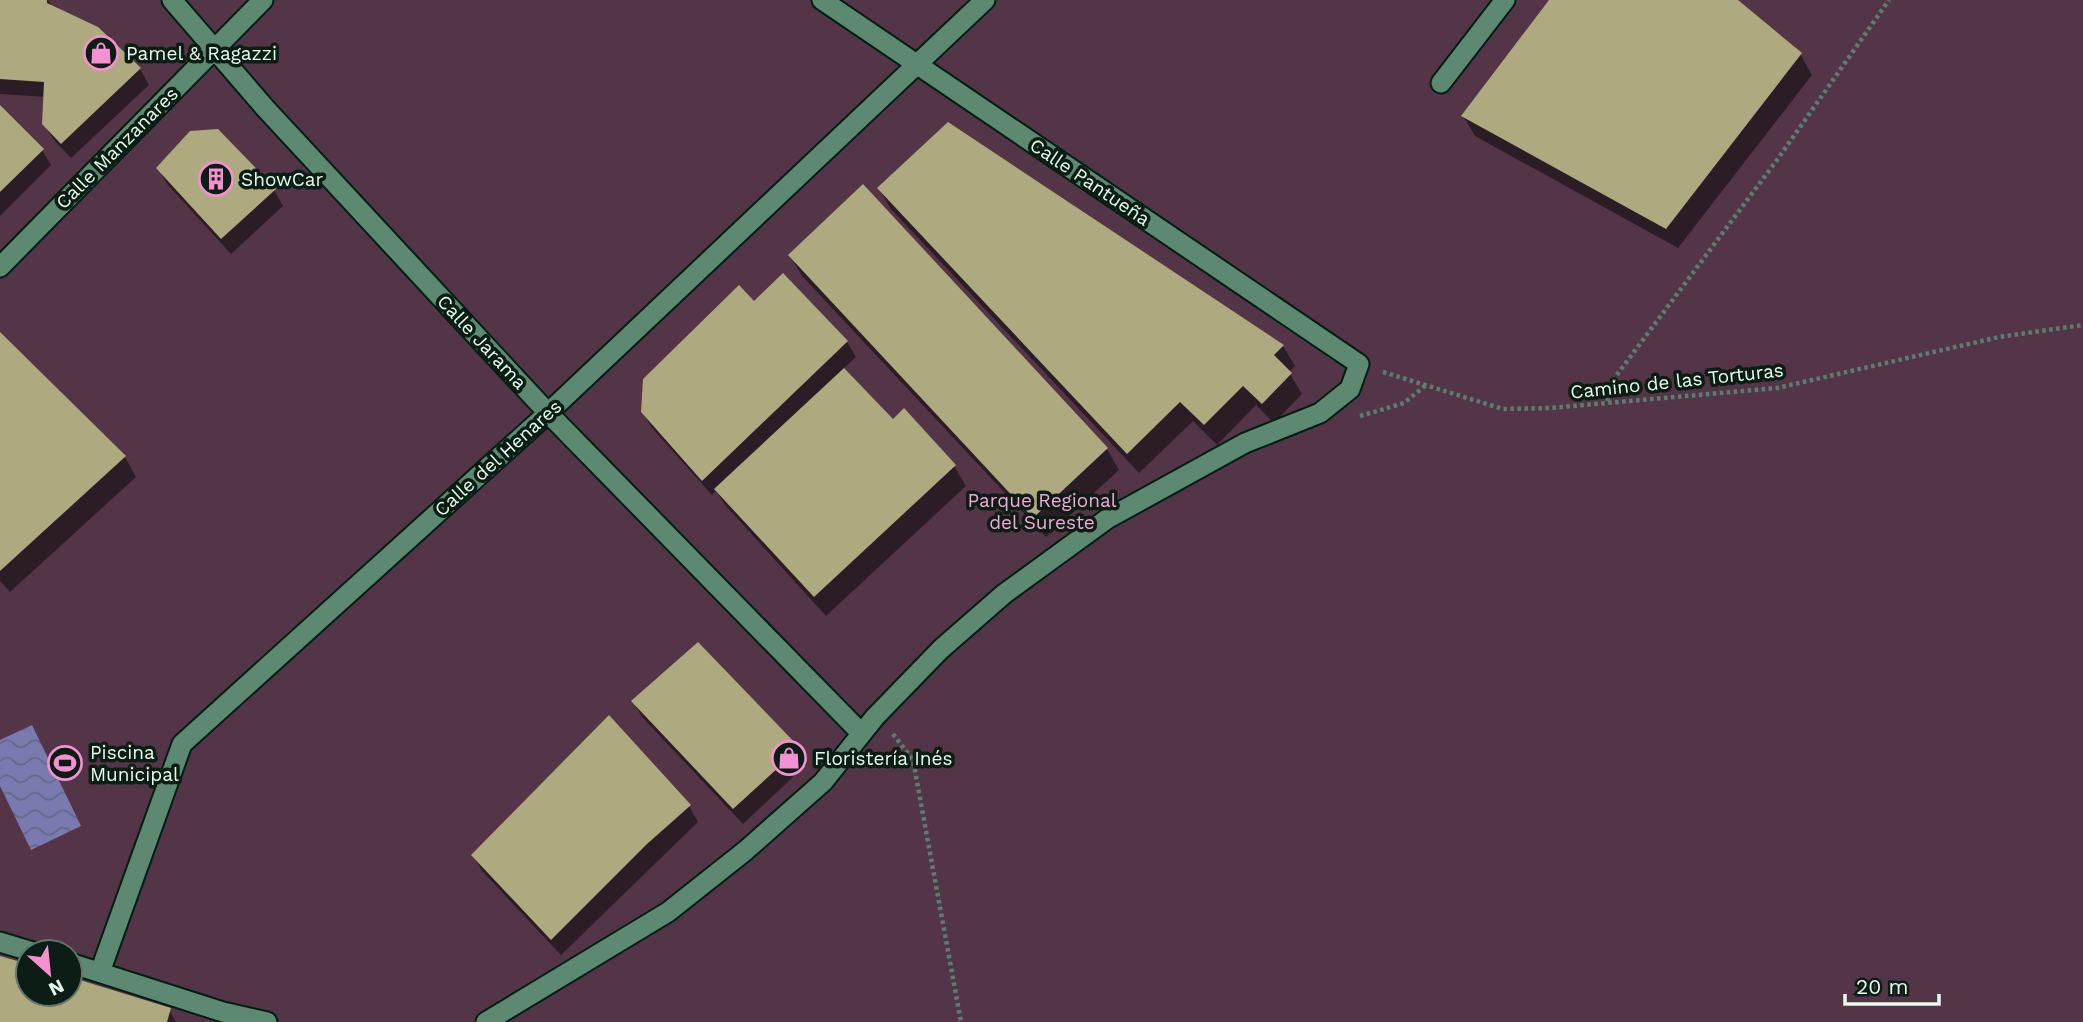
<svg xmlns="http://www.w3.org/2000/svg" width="2083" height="1022" font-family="'Work Sans',sans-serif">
<defs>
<pattern id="water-waves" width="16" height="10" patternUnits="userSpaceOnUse" patternTransform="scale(1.75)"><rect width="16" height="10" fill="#797bb0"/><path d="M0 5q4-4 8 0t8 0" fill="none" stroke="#646886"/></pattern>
</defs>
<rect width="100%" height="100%" fill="#0d3a27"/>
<path fill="#543548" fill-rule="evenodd" d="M0,0H2083V1022H0ZM28,952H70V994H28Z"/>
<path fill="url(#water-waves)" d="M32,725L81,826L31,850L0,786V740Z"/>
<g fill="#0007">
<path d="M0,0H48L53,8L140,69L149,85L71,158L54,140L44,124L45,97L0,94Z"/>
<path d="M1551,0H1735L1800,54L1812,75L1678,248L1475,136L1463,116Z"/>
<path d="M0,107L42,150L51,165L0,216Z"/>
<path d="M948,124L1283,346L1295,366L1289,372L1302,394L1274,423L1256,405L1217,445L1193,421L1139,473L891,209L879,189Z"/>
<path d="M158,168L274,190L283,206L231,254L167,184Z"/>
<path d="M862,186L1107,449L1119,470L1046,537L802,276L790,256Z"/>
<path d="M754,303L847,342L856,357L843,369L893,421L954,466L966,486L826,616L725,505L716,491L712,495L652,428L642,412Z"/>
<path d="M0,334L125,457L136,477L10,592L0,581Z"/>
<path d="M633,701L798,749L807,764L743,824L642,717Z"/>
<path d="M689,806L698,822L561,955L482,871L473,855Z"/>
<path d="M0,957L28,966V994H70V979L169,1010L176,1022H0Z"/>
</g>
<g fill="#aea97e">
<path d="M0,0H47V3L98,27L141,68L61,144L42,124L44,82L0,79Z"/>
<path d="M1549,0H1738L1802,53L1666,229L1461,116Z"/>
<path d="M0,105L44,149L0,192Z"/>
<path d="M948,122L1284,345L1274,355L1292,373L1262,404L1243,386L1204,425L1180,402L1127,454L877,188Z"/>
<path d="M218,129L276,189L221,239L156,168L190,131Z"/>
<path d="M863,184L1108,448L1033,518L788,255Z"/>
<path d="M783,273L848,341L702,481L641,412L643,379L739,285L754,301Z"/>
<path d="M0,332L126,456L0,571Z"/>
<path d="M844,368L893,419L904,408L956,465L814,597L714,489Z"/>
<path d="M698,642L800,748L733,809L631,701Z"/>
<path d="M609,715L691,805L647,844L551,940L471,855Z"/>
<path d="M0,956L28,964V994H70V977L171,1008L167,1022H0Z"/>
</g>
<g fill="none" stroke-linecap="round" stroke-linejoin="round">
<g stroke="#001f12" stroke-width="23">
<g id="minor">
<path d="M172,0L266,109L548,413L861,733"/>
<path d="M1441,83L1505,0"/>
<path d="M0,267L263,0"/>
<path d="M0,942L33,952"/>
<path d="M70,963L223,1012L267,1022"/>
<path d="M100,972L182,744L548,413L985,0"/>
<path d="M486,1022L668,912L745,851L823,782L875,717L941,649L1004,594L1107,519L1245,443L1320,413L1350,389L1359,364L822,0"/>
</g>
</g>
<g stroke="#5a7f6e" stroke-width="4.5" stroke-dasharray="3.5 3.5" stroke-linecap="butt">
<path d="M1383,372L1503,409L1550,408L1777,388L1999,337L2083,325"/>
<path d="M1607,401L1616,376L1777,160L1889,0"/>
<path d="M1360,416L1404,403L1426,385"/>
<path d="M893,734L913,760L961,1022"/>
</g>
<use href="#minor" stroke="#5d8872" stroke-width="19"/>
</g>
<defs>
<g id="shop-ring" transform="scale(1.75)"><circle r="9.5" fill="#0b1d14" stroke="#f590d1" stroke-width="1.5"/><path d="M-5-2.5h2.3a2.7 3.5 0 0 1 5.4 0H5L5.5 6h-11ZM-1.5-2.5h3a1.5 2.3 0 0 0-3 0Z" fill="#f590d1"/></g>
<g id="building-ring" transform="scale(1.75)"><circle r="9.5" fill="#0b1d14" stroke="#f590d1" stroke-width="1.5"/><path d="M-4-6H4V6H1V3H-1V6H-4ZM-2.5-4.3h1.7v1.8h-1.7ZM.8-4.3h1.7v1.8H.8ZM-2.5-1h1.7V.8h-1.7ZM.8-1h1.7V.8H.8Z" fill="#f590d1"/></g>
<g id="stadium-ring" transform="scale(1.75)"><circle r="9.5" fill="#0b1d14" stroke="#f590d1" stroke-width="1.5"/><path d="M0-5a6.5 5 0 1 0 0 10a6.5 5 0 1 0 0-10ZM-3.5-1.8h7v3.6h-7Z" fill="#f590d1"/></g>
</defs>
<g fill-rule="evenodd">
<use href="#shop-ring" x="101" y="53"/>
<use href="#building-ring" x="216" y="179"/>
<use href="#shop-ring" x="789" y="758"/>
<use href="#stadium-ring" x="65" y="763"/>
</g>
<g text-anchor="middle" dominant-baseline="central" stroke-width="7" stroke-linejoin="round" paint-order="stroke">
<g font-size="19" fill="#e4fbee" stroke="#0b1d14" text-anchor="start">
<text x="126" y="53">Pamel &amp; Ragazzi</text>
<text x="241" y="179">ShowCar</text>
<text x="90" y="752">Piscina<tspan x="90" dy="22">Municipal</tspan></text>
<text x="814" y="758">Floristería Inés</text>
</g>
<g font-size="19" fill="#e4fbee" stroke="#0b1d14">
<text transform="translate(117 148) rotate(-45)">Calle Manzanares</text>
<text transform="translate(1090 182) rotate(34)">Calle Pantueña</text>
<text transform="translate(482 342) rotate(47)">Calle Jarama</text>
<text transform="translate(1677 381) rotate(-6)">Camino de las Torturas</text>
<text transform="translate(498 458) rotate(-42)">Calle del Henares</text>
</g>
<g font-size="19" fill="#f5a7d8" stroke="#0b1d14">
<text x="1042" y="500">Parque Regional<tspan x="1042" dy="22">del Sureste</tspan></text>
</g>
</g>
<g transform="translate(49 973) rotate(153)"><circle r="33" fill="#0b1d14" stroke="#62766b" stroke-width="2"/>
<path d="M0-5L12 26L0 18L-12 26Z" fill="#f590d1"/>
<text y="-10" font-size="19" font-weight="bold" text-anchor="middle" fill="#e4fbee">N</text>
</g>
<path d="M1845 994v10h94v-10" fill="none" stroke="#e4fbee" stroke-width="3.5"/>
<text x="1856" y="994" font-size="21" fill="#e4fbee" stroke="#0b1d14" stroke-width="5" paint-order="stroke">20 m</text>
</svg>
